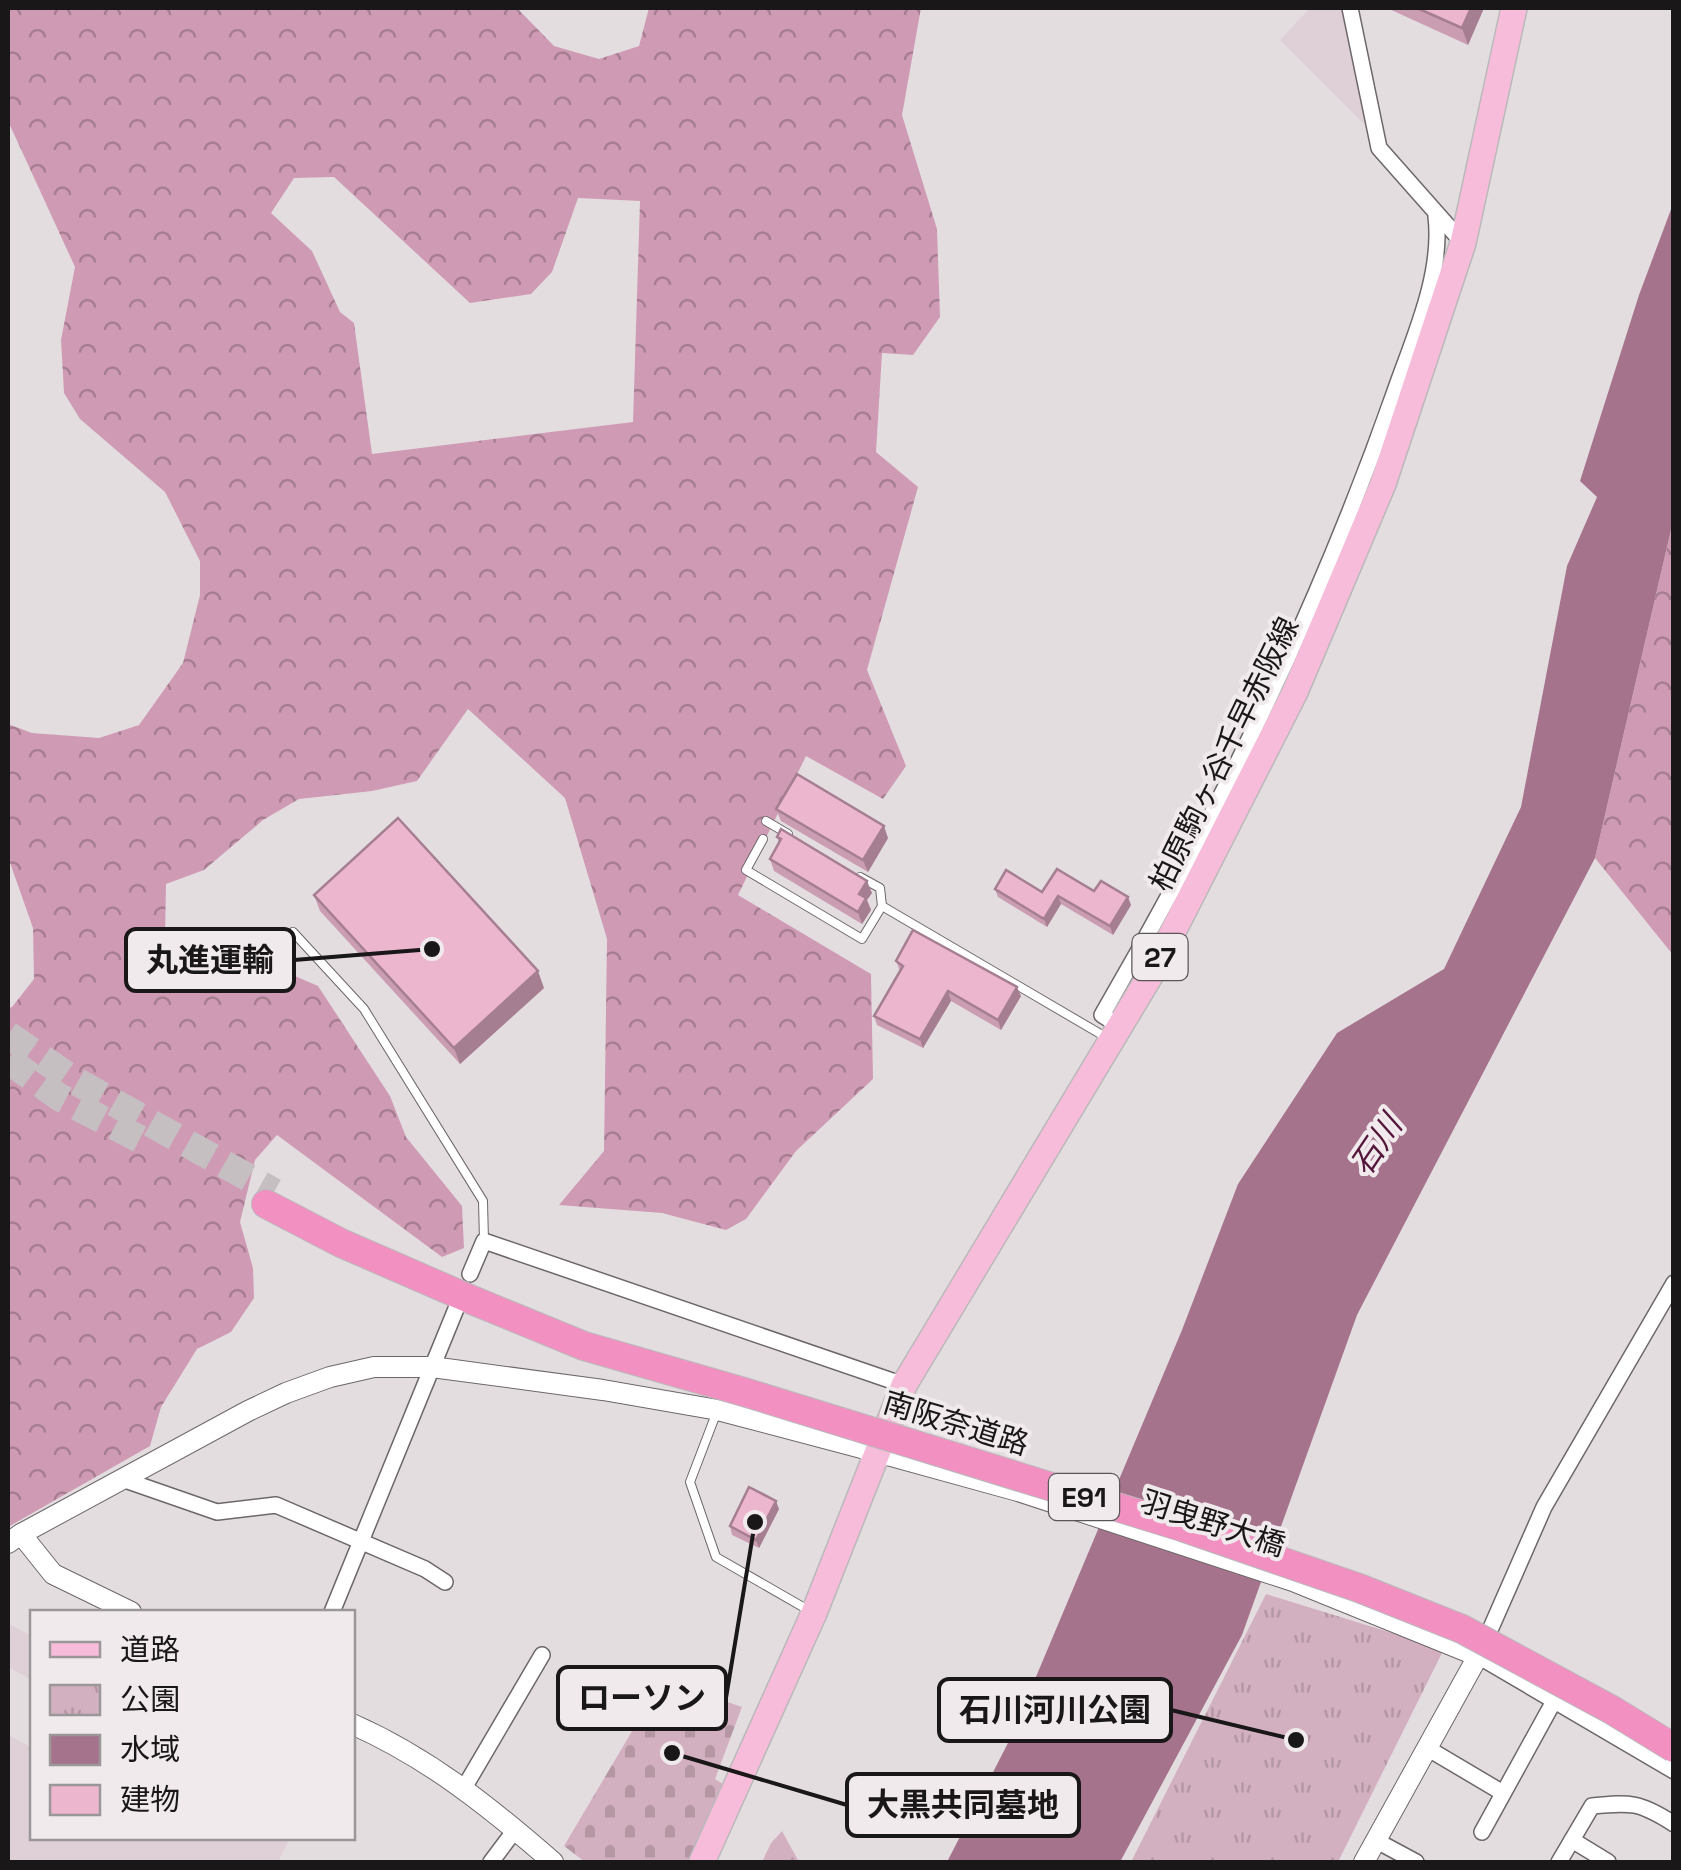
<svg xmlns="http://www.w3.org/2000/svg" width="1681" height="1870" font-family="'Space Grotesk','Noto Sans JP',sans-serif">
<defs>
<pattern id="forest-crowns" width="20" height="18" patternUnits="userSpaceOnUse" patternTransform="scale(2.5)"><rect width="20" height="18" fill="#cf9bb4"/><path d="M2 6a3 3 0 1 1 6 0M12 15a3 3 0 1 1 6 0" fill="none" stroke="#a77d91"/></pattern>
<pattern id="cemetery-stones" width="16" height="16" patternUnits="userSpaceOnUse" patternTransform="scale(2.5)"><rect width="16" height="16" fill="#d3b0c0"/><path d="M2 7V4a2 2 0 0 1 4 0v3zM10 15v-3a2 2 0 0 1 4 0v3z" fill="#b597a4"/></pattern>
<pattern id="park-tufts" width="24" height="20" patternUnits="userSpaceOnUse" patternTransform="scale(2.5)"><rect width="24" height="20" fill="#d3b0c0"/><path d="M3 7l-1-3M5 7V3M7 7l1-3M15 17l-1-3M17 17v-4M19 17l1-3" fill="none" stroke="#b597a4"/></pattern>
</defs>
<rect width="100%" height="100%" fill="#e4dde0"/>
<g fill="#ded0d6">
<path d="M1310,8H1344L1368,122L1365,125L1280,40Z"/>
<path d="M11,1625L32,1636V1680L8,1667V1635Z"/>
<path d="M8,1735L32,1747V1838H290L278,1862H8Z"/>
</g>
<g fill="url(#forest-crowns)" fill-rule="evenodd">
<path d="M8,8H517L554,46L599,59L639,46L649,8H921L902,115L937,229L940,317L913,355L882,353L876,452L918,487L867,670L906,766L883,799L806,756L738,895L871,974L873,1079L796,1151L746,1219L726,1230L662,1213L559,1205L604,1151L607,939L565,798L468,709L417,781L372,791L299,799L263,820L204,870L166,884L165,937L206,975L295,976L318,986L390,1096L406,1137L462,1206L464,1248L442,1257L277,1135L255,1160L240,1222L253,1268L254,1298L231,1332L197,1349L161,1407L150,1446L8,1527V1008L12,1007L34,979L33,928L8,857V724L32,733L99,738L139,725L183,663L200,595V561L165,492L80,419L64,393L61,340L75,267L8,121ZM334,177L470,303L531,294L552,272L578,198L640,201L633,422L372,454L354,323L340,312L312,251L271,213L294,178Z"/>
<path d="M1673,521V955L1595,858Z"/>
</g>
<path fill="url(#cemetery-stones)" d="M657,1689L704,1694L742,1707L715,1779L726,1786L689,1862H585L564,1846Z"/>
<g fill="url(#park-tufts)">
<path d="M1266,1594L1444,1649L1338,1862H1131Z"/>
<path d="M782,1831L799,1862H762L771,1843Z"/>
</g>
<path fill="#a5748c" d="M1673,204V521L1595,858L1357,1315L1242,1635L1120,1862H947L1009,1741L1182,1330L1238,1184L1337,1033L1444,969L1521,807L1567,566L1597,497L1580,481L1639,295Z"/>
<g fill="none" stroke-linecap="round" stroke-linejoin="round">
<g stroke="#c6bfc2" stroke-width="28" stroke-dasharray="28 14" stroke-linecap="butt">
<path d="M8,1035L72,1079L274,1192"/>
<path d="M8,1060L59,1097L149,1144"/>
</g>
<g stroke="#6d676a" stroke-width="10">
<g id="service">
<path d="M766,821L788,834"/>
<path d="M763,839L746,870L862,939L882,906L1109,1039"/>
<path d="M860,877L880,888L882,906"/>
<path d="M293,932L364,1009L483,1201L484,1241"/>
<path d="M716,1414L690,1482L716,1557L810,1611"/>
</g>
</g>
<g stroke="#6d676a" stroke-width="18">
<g id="minor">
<path d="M1350,8L1379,148L1463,243"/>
<path d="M1121,1027L1102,1015C1217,817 1319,608 1395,391C1414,337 1443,274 1436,216"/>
<path d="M470,1274L484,1241L904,1385"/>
<path d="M122,1479L217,1512L276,1505L425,1569L445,1582"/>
<path d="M332,1612L458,1304"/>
<path d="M1483,1646L1544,1507L1674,1283"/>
<path d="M1478,1656L1674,1771"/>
<path d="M1427,1748L1503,1793"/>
<path d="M464,1788L542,1655"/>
<path d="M1482,1832L1554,1701"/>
<path d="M1375,1840L1416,1862"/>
<path d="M1572,1840L1608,1862"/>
<path d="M491,1862L515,1830"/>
<path d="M1559,1862L1592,1806C1631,1802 1640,1802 1674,1824"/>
</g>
</g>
<g stroke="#6d676a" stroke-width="22">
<g id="tertiary">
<path d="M21,1534L248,1411L286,1393L330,1377L374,1367H432L603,1390L718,1410L877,1452L1018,1491L1293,1581L1478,1656L1364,1862"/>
<path d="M8,1543L21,1534L53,1574L131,1612"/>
<path d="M352,1724C429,1758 491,1808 553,1862"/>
</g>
</g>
<g stroke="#bab9ba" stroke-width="28">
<path id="primary" d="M702,1862L814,1613L904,1385L1153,971L1295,692L1383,484L1463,243L1514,8"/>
</g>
<g stroke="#bab9ba" stroke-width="30">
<path id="motorway" d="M266,1204L341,1243L472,1300"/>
</g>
<use href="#service" stroke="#fff" stroke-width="8"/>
<use href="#minor" stroke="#fff" stroke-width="15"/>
<use href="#tertiary" stroke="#fff" stroke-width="20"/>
<use href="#primary" stroke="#f7bcda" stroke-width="25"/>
<use href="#motorway" stroke="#f290c2" stroke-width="28"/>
<g stroke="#bab9ba" stroke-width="30" stroke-linecap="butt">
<path id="motorway-bridge" d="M472,1300L584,1346L744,1392L1182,1527L1359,1588L1462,1629L1612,1710L1674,1748"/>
</g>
<use href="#motorway-bridge" stroke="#f290c2" stroke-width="28"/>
</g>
<g fill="#cb9db2">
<path d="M1387,8H1484L1468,45Z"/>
<path d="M776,809L888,838L868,872L781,821Z"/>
<path d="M777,837L872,893L867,900L871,910L862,924L774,871L770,859L779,843Z"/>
<path d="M995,889L1042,892L1094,891L1131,905L1113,935L1061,904L1047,927L998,897Z"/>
<path d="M314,895L544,988L460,1064L320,911Z"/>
<path d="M896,961L1021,996L1001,1030L951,1001L923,1048L877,1025L874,1016L900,971Z"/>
<path d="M779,1509L759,1548L732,1535L730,1526Z"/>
</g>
<g fill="#a57f91">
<path d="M1471,8H1484L1468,45L1462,28Z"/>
<path d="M884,826L888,838L868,872L863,860Z"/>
<path d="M867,881L872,893L867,900L871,910L862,924L858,912L859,894Z"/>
<path d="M1058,896L1061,904L1047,927L1044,919Z"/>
<path d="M1128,897L1131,905L1113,935L1110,926Z"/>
<path d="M538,971L544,988L460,1064L454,1048Z"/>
<path d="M1017,987L1021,996L1001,1030L998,1020Z"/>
<path d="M948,991L951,1001L923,1048L920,1039Z"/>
<path d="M776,1501L779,1509L759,1548L756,1540Z"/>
</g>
<g fill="#ecb6cf" stroke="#a57f91" stroke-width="2.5">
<path d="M1417,8H1471L1462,28Z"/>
<path d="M797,774L884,826L863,860L776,809Z"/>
<path d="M398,818L538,971L454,1048L314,895Z"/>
<path d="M781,829L867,881L859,894L866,898L858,912L770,859L781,839L777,837Z"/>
<path d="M1057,869L1094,891L1101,881L1128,897L1110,926L1058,896L1044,919L995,889L1006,870L1042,892Z"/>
<path d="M913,930L1017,987L998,1020L948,991L920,1039L874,1016L903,966L896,961Z"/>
<path d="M749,1487L776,1501L756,1540L730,1526Z"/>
</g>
<g text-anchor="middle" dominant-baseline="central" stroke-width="8" stroke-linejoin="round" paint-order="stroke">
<g fill="#f1eaed" stroke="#5a5658" stroke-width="2.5">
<rect x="1132.5" y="934" width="55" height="46" rx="8"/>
<rect x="1049" y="1474" width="70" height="46" rx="8"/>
</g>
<g font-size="28" font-weight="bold" fill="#191718">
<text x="1160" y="957">27</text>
<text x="1084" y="1497">E91</text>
</g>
<g font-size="30" fill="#191718" stroke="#f1eaed">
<text transform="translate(1224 754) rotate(-64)">柏原駒ヶ谷千早赤阪線</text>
<text transform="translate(956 1423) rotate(17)">南阪奈道路</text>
<text transform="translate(1213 1523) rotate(18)">羽曳野大橋</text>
</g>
<g font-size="32" font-style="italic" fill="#54163a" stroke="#f1eaed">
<text transform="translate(1376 1145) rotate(-56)">石川</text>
</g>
</g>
<path fill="none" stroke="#191718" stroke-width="4" d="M432 949L294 960M755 1522L726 1698M1296 1740L1171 1710M672 1753L847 1805"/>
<g fill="#191718" stroke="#f1eaed" stroke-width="4">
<circle cx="432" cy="949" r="10"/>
<circle cx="755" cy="1522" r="10"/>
<circle cx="1296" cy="1740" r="10"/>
<circle cx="672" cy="1753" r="10"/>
</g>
<g fill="#f1eaed" stroke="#191718" stroke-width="4">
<rect x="126" y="929" width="168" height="62" rx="10"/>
<rect x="558" y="1667" width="168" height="62" rx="10"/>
<rect x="939" y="1679" width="232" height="62" rx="10"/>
<rect x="847" y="1774" width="232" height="62" rx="10"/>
</g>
<g font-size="32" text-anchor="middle" font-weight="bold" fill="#191718">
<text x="210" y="971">丸進運輸</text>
<text x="642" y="1709">ローソン</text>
<text x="1055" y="1721">石川河川公園</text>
<text x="963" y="1816">大黒共同墓地</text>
</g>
<rect width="1681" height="1870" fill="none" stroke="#191718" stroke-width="20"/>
<rect x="30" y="1610" width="325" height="230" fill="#f1eaed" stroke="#9b9698" stroke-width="2.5"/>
<rect x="50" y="1642" width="50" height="15" fill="#f7bcda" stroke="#9b9698" stroke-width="2.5"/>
<text x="120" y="1660" font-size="30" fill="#191718">道路</text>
<rect x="50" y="1685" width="50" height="30" fill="url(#park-tufts)" stroke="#9b9698" stroke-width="2.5"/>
<text x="120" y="1710" font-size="30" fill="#191718">公園</text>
<rect x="50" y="1735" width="50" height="30" fill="#a5748c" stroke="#9b9698" stroke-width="2.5"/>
<text x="120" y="1760" font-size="30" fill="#191718">水域</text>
<rect x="50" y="1785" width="50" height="30" fill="#ecb6cf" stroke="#9b9698" stroke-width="2.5"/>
<text x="120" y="1810" font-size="30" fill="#191718">建物</text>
</svg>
